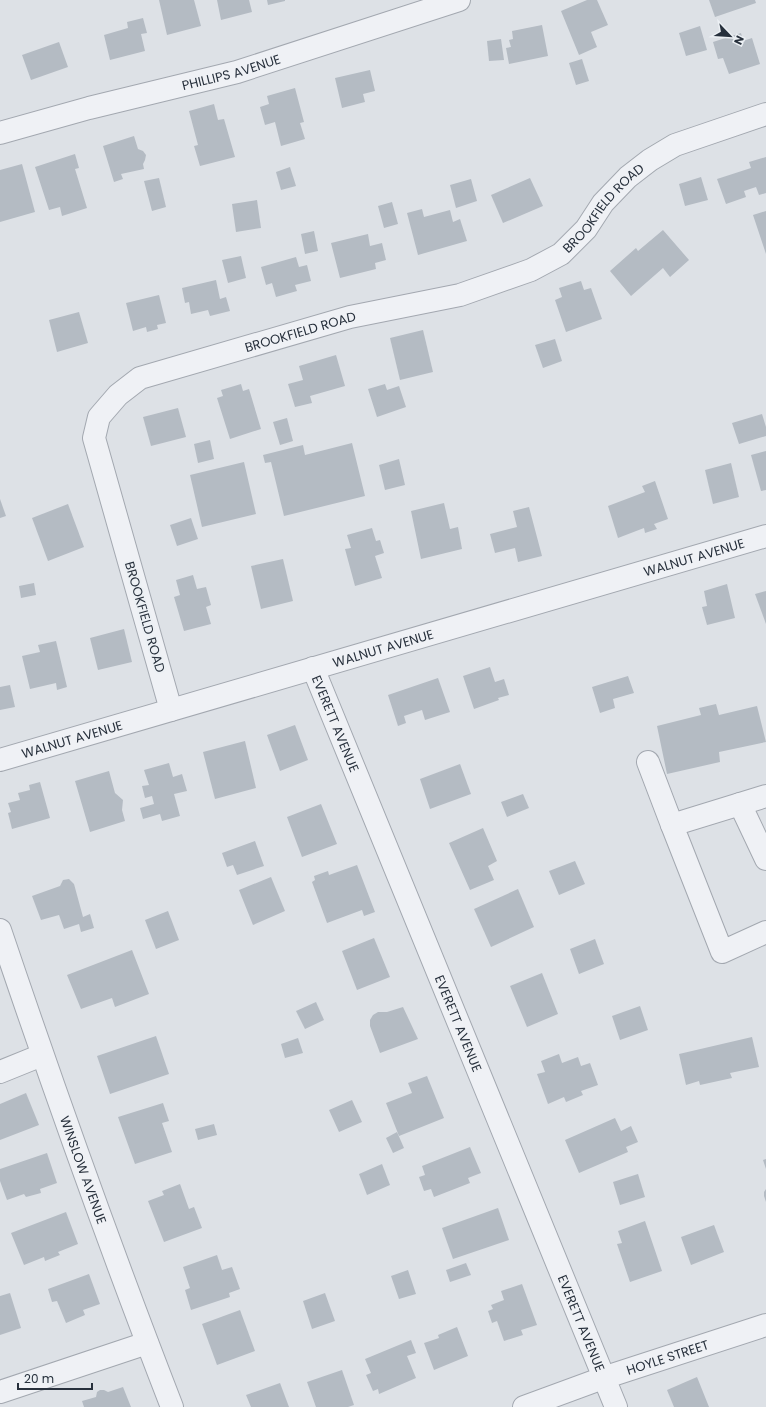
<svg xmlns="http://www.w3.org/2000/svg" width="766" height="1407" font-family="Poppins,sans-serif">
<rect width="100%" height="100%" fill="#dde1e6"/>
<g fill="#b4bbc3">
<path d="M159,0H194L201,26L167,35Z"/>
<path d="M217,0H249L252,12L221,20Z"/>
<path d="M267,0H285V1L268,5Z"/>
<path d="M587,0H597L608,25L591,32L597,47L579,55L561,11Z"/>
<path d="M709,0H755L756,3L715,17Z"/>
<path d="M143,18L147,33L141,34L145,51L110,60L104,35L128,28L127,22Z"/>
<path d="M542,25L548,56L509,64L506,48L511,47L509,40L513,39L512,31Z"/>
<path d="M700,26L707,50L686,56L679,33Z"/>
<path d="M741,33L743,41L752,38L760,64L729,74L723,58L718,59L713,42Z"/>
<path d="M501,39L504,60L489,61L487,41Z"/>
<path d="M59,42L68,67L31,80L22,55Z"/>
<path d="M582,59L589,81L576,85L569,63Z"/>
<path d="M370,70L375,91L363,94L365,102L342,108L335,78Z"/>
<path d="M295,88L304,122L300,123L305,139L281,146L275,122L265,125L260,107L269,104L267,96Z"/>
<path d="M214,104L218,120L224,119L235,157L200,166L194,146L198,145L189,111Z"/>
<path d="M134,136L138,149L143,151L146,155L145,160L143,164L144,169L121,174L123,179L114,182L103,146Z"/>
<path d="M75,154L79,168L75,169L87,208L62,216L60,207L49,210L35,167Z"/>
<path d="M766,157V193L759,195L756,187L744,191L746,197L726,204L717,179L751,168L749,162Z"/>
<path d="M22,164L35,212L0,222V170Z"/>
<path d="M290,167L296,186L281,190L276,172Z"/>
<path d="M701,177L708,200L685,206L679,184Z"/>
<path d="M159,178L166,207L152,211L144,181Z"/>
<path d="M530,178L543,206L503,223L491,195Z"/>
<path d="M471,179L477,201L456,208L450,185Z"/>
<path d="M257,200L261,228L236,232L232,204Z"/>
<path d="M392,202L398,224L384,228L378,206Z"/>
<path d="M422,209L424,217L450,210L453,222L460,219L467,241L418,255L407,213Z"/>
<path d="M766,211V254L753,215Z"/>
<path d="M663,230L689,260L670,277L663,268L631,296L610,271L636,248L638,251Z"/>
<path d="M314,231L318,251L305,254L301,234Z"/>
<path d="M368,234L370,246L382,243L386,260L375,263L376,269L340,278L331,243Z"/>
<path d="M241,256L246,278L228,283L222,260Z"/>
<path d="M296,257L299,267L307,265L311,281L295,285L297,291L276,297L272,283L266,285L261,267Z"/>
<path d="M216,280L220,299L226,297L230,311L210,316L208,310L191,314L189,302L185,303L182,288Z"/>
<path d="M581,281L584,290L591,288L602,319L566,332L555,300L562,297L559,288Z"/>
<path d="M159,295L166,323L157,325L158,329L147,332L146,327L133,331L126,303Z"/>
<path d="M79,312L88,343L57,352L49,320Z"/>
<path d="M423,330L433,372L400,380L390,338Z"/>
<path d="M555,339L562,361L543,368L535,345Z"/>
<path d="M336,355L345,386L310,396L312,403L295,407L288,384L303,380L299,366Z"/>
<path d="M241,384L243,391L249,389L261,429L230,439L217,398L223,396L221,390Z"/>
<path d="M385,384L387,390L399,386L406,407L377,417L368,389Z"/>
<path d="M178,408L186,437L151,446L143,417Z"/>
<path d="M762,414L766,427V436L739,444L732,423Z"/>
<path d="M287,418L293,441L280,445L273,422Z"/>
<path d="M210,440L214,459L198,463L194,444Z"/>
<path d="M352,443L365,496L284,516L271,462L265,463L263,455L303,445L305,455Z"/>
<path d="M766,451V490L761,491L751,455Z"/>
<path d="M399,459L405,485L385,490L379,465Z"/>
<path d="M244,462L256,514L202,527L190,475Z"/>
<path d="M731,463L739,497L713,504L705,470Z"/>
<path d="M655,481L668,519L654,524L657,529L645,533L644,528L618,538L608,506L645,492L642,486Z"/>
<path d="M0,499L6,516L0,518Z"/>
<path d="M444,503L450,529L458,527L462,549L421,559L411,511Z"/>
<path d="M68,504L84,547L48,561L32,518Z"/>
<path d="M529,507L542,556L518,562L515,548L495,553L490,534L517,527L513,511Z"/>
<path d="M191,518L198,539L177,546L170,525Z"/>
<path d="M372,528L376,541L380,540L384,553L375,556L382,578L355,586L345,549L351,548L347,535Z"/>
<path d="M283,559L293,601L261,609L251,566Z"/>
<path d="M193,575L197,589L206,587L211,605L206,607L211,624L184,631L174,597L180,595L176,580Z"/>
<path d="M34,583L36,595L21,598L19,586Z"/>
<path d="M727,584L735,618L707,625L702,607L707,606L704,591Z"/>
<path d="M766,591V624L755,594Z"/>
<path d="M124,629L132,662L98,670L90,638Z"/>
<path d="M56,641L67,687L57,690L56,683L30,689L22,656L40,652L38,645Z"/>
<path d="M490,667L495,682L504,679L509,695L498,698L499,700L474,709L463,676Z"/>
<path d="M628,676L634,693L613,699L615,708L600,713L592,687Z"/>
<path d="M438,678L450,712L425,720L422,710L404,716L406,723L398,726L388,695Z"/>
<path d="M10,685L15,707L0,710V687Z"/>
<path d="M716,704L719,715L757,706L766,742L719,752L720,762L667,774L657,726L701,715L699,708Z"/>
<path d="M295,725L308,760L280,771L267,735Z"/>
<path d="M245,741L256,788L215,799L203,752Z"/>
<path d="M169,763L173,777L182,774L187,791L174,794L180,816L162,821L160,814L143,819L140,808L154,804L152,796L145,798L142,786L149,785L144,770Z"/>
<path d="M460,764L471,794L430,809L420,779Z"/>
<path d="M109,771L115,793L123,800L122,810L125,821L90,832L75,781Z"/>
<path d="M40,782L50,818L12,829L8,813L11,812L8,803L20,800L18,793L30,790L29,785Z"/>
<path d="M523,794L529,808L507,817L501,802Z"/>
<path d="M321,804L337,844L302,857L287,817Z"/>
<path d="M483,828L497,861L488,866L494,880L470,890L449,843Z"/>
<path d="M255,841L264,866L237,875L233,865L227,867L222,853Z"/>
<path d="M575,861L585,884L559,895L549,871Z"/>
<path d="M357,865L375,912L364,916L362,910L327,923L312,882L315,880L314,876L328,871L329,875Z"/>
<path d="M271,877L285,911L253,925L239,890Z"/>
<path d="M69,879L74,884L83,917L90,914L94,928L81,932L79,924L64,929L59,915L41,920L32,896L60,886L63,880Z"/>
<path d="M518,889L534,927L491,947L474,909Z"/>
<path d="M168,911L179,940L156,949L145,920Z"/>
<path d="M374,938L390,977L357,990L342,951Z"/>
<path d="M595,939L604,964L579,974L570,949Z"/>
<path d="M132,950L149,994L115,1007L112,998L81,1009L67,975Z"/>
<path d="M542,973L558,1014L527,1027L510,986Z"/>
<path d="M316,1002L324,1020L305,1029L296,1011Z"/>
<path d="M640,1006L648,1030L620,1040L612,1016Z"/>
<path d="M403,1007L418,1039L380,1053L370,1026V1020L373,1015L378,1012H387Z"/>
<path d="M156,1036L169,1074L110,1094L97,1056Z"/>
<path d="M752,1037L759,1067L730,1073L732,1078L700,1085L699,1081L686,1085L679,1054Z"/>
<path d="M298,1038L303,1053L285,1058L281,1044Z"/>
<path d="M559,1054L562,1063L578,1057L581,1066L590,1063L598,1085L581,1091L583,1095L566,1102L564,1097L548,1104L537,1074L545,1072L541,1061Z"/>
<path d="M427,1076L444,1118L399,1136L386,1103L412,1093L408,1083Z"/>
<path d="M26,1093L39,1125L0,1140V1104Z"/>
<path d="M352,1100L362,1122L339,1132L329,1110Z"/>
<path d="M163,1103L169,1121L162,1123L172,1152L135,1164L118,1117Z"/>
<path d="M615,1118L621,1131L631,1126L638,1142L626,1147L628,1152L579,1173L565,1140Z"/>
<path d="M214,1124L217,1135L198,1140L195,1129Z"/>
<path d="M397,1132L404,1148L393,1153L386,1138Z"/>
<path d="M470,1147L481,1173L468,1178L470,1183L434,1197L431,1189L424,1191L419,1177L425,1175L422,1166Z"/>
<path d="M47,1153L57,1183L40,1189L41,1193L26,1197L24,1194L7,1200L0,1181V1169Z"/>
<path d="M766,1159V1169L763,1160Z"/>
<path d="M382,1164L390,1185L367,1195L359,1174Z"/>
<path d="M638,1174L645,1197L620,1205L613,1182Z"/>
<path d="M180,1184L189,1209L194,1207L202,1228L164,1242L148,1201L164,1195L162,1191Z"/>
<path d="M766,1189V1202L764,1196V1192Z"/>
<path d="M498,1208L509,1240L453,1259L442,1228Z"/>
<path d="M66,1212L78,1244L58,1252L60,1255L45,1261L44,1257L24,1265L11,1233Z"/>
<path d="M645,1221L662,1271L630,1282L617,1244L622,1243L618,1231Z"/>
<path d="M714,1225L724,1252L691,1265L681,1237Z"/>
<path d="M217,1255L222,1270L232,1267L240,1289L229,1293L230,1297L191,1310L185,1290L190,1288L183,1267Z"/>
<path d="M466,1263L471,1275L450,1282L446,1270Z"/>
<path d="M408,1270L416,1294L399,1299L391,1276Z"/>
<path d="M89,1274L100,1304L83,1310L85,1315L66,1323L57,1301L52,1302L48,1289Z"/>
<path d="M522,1284L537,1325L521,1330L523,1335L504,1341L497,1321L492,1323L488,1311L493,1309L491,1305L504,1300L501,1291Z"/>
<path d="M10,1293L21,1328L0,1335V1296Z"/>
<path d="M325,1293L335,1321L312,1329L303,1301Z"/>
<path d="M240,1310L255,1351L217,1365L202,1324Z"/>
<path d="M457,1327L468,1356L434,1370L424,1343L439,1338L438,1335Z"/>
<path d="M411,1340L416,1353L407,1356L416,1378L379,1394L378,1389L373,1391L366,1375L371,1373L365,1359Z"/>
<path d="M342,1370L354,1405L348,1407H316L307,1382Z"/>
<path d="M697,1377L709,1407H674L667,1390Z"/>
<path d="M280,1383L289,1407H251L246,1395Z"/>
<path d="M123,1387L131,1407H84L82,1401L96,1397L97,1392L100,1390H104L108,1392Z"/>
</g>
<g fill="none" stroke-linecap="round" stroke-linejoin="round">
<g stroke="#a3a8b0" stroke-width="24">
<g id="minor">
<path id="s1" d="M0,133L89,108L237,72L459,0"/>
<path id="s2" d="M313,668L616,1407"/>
<path id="s3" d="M171,710L94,438L99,417L118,395L140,378L350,317L460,295L531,270L561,254L586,229L603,203L628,177L650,160L675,145L766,114"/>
<path id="s4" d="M0,760L766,536"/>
<path d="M648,762L672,825"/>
<path d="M766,796L672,825L722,952L766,932"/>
<path d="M740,804L766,859"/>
<path id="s5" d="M0,930C54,1090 111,1250 172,1407"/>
<path d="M0,1072L42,1055"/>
<path d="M0,1392L147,1343"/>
<path id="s6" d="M524,1407L603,1378L766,1325"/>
</g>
</g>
<use href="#minor" stroke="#eff1f5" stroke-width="22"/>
</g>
<g text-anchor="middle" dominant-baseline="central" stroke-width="4" stroke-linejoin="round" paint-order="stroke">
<g font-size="13" fill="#27303c" stroke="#ecf0f4">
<text stroke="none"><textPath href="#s1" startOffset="239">PHILLIPS AVENUE</textPath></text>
<text stroke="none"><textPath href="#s3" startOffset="864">BROOKFIELD ROAD</textPath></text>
<text stroke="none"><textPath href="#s3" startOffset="528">BROOKFIELD ROAD</textPath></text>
<text stroke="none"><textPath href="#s4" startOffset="723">WALNUT AVENUE</textPath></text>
<text transform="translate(145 617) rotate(74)">BROOKFIELD ROAD</text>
<text stroke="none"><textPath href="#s4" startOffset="399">WALNUT AVENUE</textPath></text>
<text stroke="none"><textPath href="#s2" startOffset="60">EVERETT AVENUE</textPath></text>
<text stroke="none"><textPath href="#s4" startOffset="75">WALNUT AVENUE</textPath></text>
<text stroke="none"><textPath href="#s2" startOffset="384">EVERETT AVENUE</textPath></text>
<text stroke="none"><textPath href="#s5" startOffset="254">WINSLOW AVENUE</textPath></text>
<text stroke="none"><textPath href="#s2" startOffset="708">EVERETT AVENUE</textPath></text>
<text stroke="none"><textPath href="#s6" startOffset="152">HOYLE STREET</textPath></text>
</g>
</g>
<g transform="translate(730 36) rotate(115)" stroke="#ecf0f4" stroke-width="3" paint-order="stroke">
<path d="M0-3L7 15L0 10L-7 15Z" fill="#27303c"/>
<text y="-6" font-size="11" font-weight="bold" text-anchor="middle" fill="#27303c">N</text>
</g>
<path d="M18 1383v6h74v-6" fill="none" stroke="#27303c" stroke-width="2"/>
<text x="24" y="1383" font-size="12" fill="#27303c" stroke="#ecf0f4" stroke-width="3" paint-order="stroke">20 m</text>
</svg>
